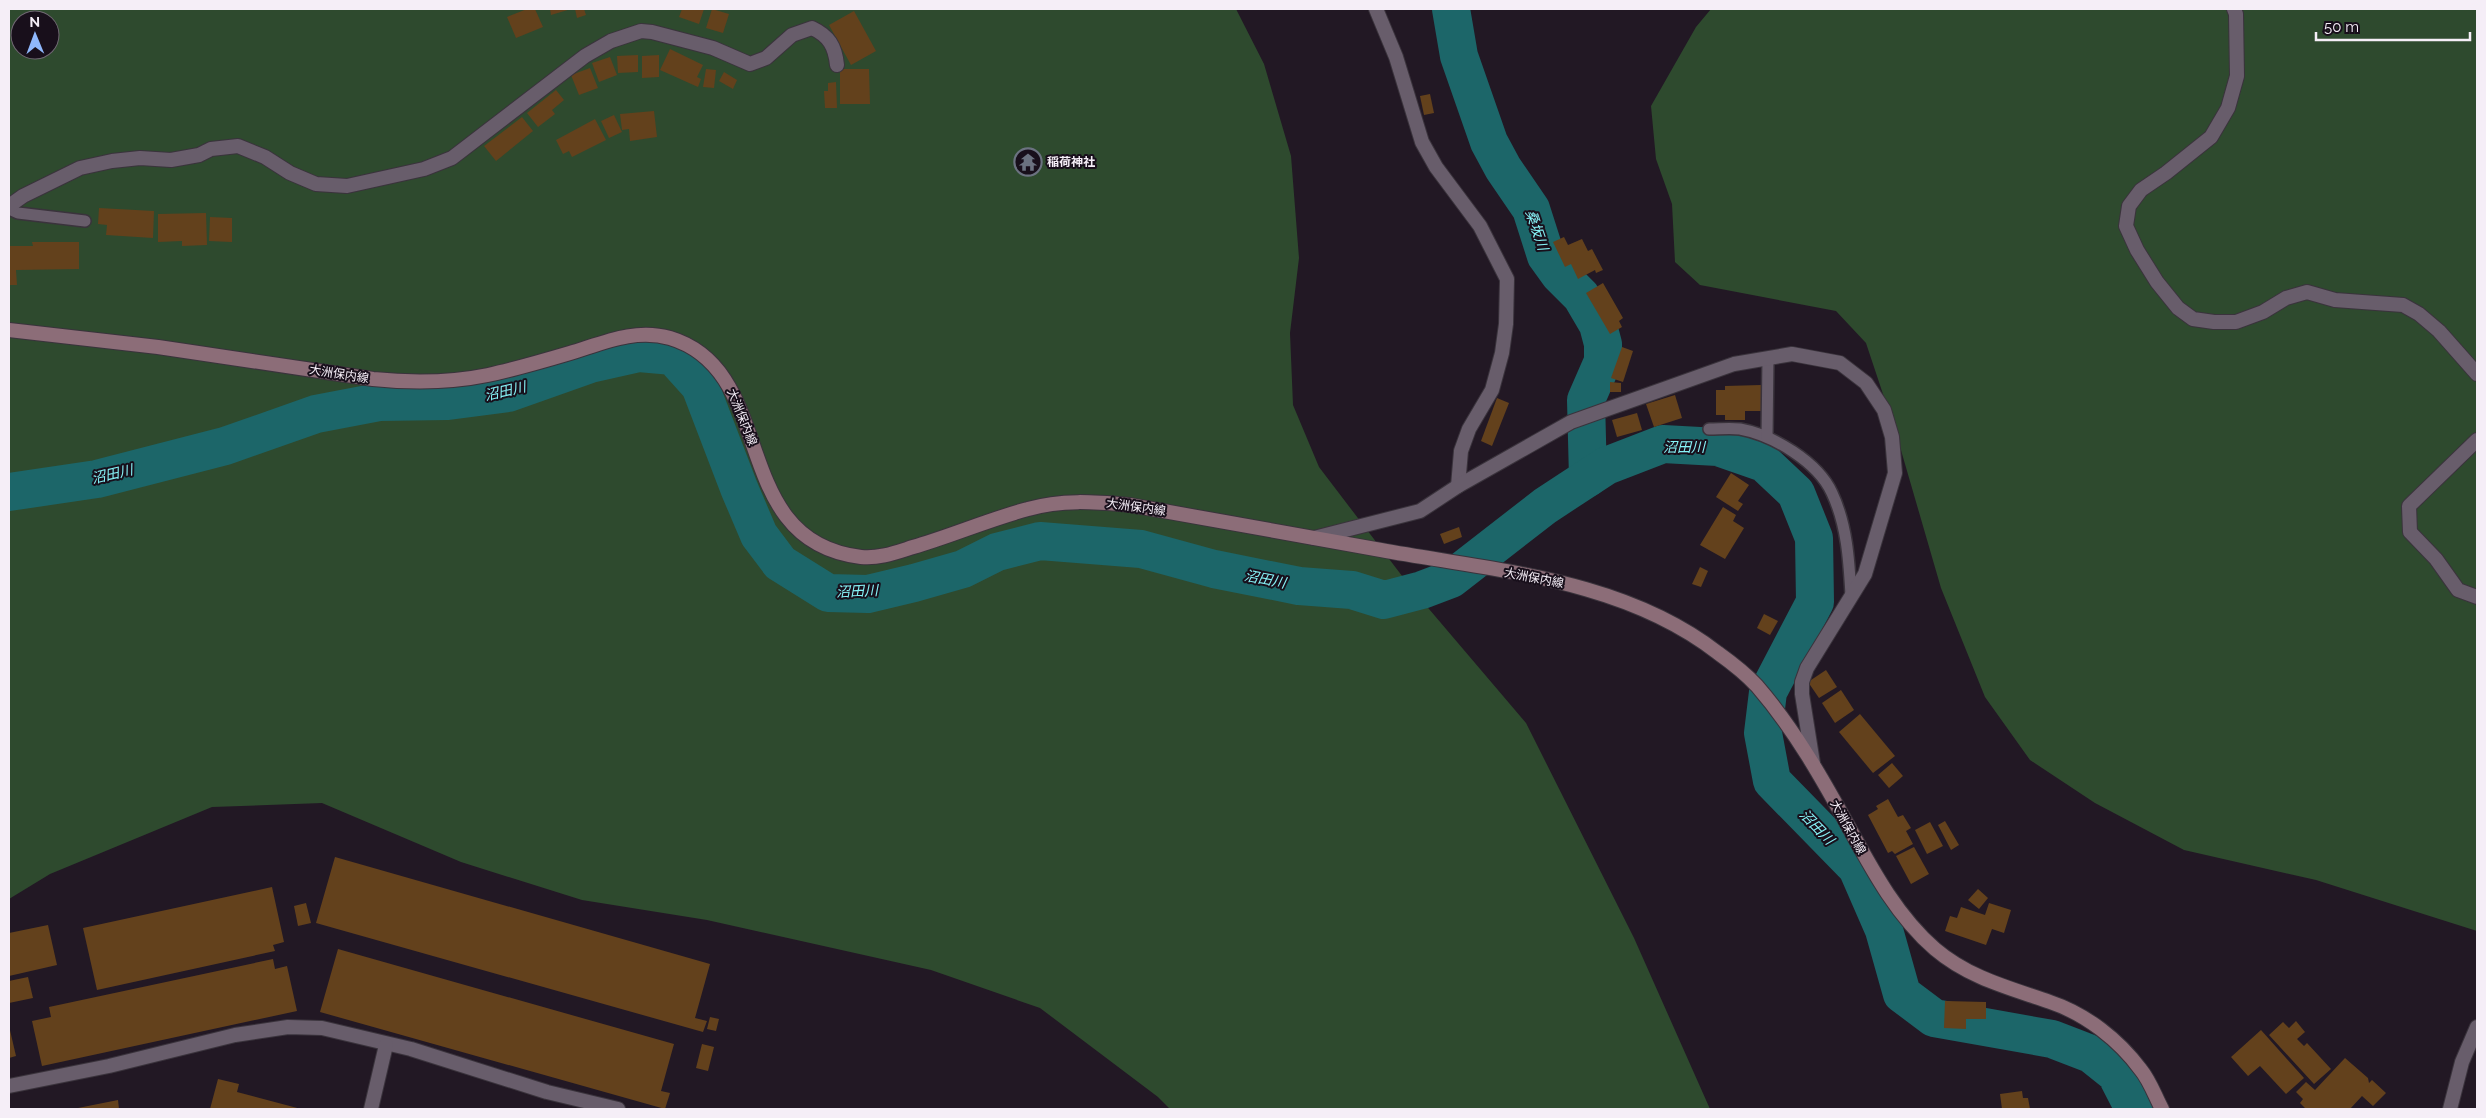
<svg xmlns="http://www.w3.org/2000/svg" width="2486" height="1118" font-family="Raleway,'Noto Sans JP',sans-serif">
<rect width="100%" height="100%" fill="#221824"/>
<g fill="#2e4a2e" fill-rule="evenodd">
<path d="M9,9H1236L1264,64L1291,156L1299,258L1290,333L1293,405L1319,467L1412,589L1526,723L1634,938L1710,1109H1170L1158,1097L1040,1008L931,970L707,920L582,900L461,862L322,803L212,807L50,874L9,899ZM20,20H50V50H20Z"/>
<path d="M1711,9H2477V931L2316,880L2184,850L2095,803L2030,760L1985,697L1941,588L1896,433L1866,343L1836,311L1700,285L1675,262L1672,204L1656,159L1651,106L1696,27Z"/>
</g>
<g fill="none" stroke-linecap="round" stroke-linejoin="round">
<g stroke="#1c6669" stroke-width="38">
<path d="M1451,9L1459,56L1489,142L1503,168L1531,209L1546,256L1559,274L1581,296L1598,325L1603,344V361L1586,400L1588,478"/>
<path d="M9,492L97,479L225,446L316,414L379,402L448,401L508,393L590,364L639,353L673,356L700,386L739,488L759,535L780,563L828,593L868,594L914,583L963,569L997,552L1040,541L1141,549L1214,569L1299,586L1352,590L1384,600L1422,590L1451,579L1545,506L1606,466L1663,444L1718,447L1764,463L1796,493L1814,538L1815,602L1768,692L1763,733L1772,781L1857,868L1884,930L1902,994L1934,1018L2052,1039L2091,1054L2116,1074L2134,1109"/>
</g>
</g>
<g fill="#63411c">
<path d="M527,9H535L543,27L516,38L507,17Z"/>
<path d="M550,9H571L551,15Z"/>
<path d="M575,9H584L586,15L577,18Z"/>
<path d="M682,9H704L699,24L679,17Z"/>
<path d="M712,9L729,14L723,33L706,28Z"/>
<path d="M854,11L876,51L851,65L829,25Z"/>
<path d="M670,49L703,65L697,77L701,79L698,87L660,70Z"/>
<path d="M638,55V72L618,73L617,56Z"/>
<path d="M659,55V77L642,78V56Z"/>
<path d="M610,57L617,75L599,82L592,63Z"/>
<path d="M590,68L598,88L579,95L571,75Z"/>
<path d="M706,69L716,70L714,88L703,87Z"/>
<path d="M840,69H869L870,104H840Z"/>
<path d="M724,72L737,80L733,89L719,81Z"/>
<path d="M836,82L837,108H825L824,91H828V83Z"/>
<path d="M556,90L564,100L552,110L555,114L538,127L527,113Z"/>
<path d="M1430,94L1434,113L1424,115L1420,96Z"/>
<path d="M654,111L657,137L630,141L629,129L622,130L620,114Z"/>
<path d="M614,115L622,132L609,138L601,121Z"/>
<path d="M522,117L533,131L496,161L484,146Z"/>
<path d="M595,119L606,140L572,157L569,151L563,154L556,140Z"/>
<path d="M99,208L154,211L153,238L106,235L107,225L98,224Z"/>
<path d="M206,213L207,245L182,246V241L158,242V214Z"/>
<path d="M210,217L232,218V242L209,241Z"/>
<path d="M1564,237L1568,245L1582,239L1588,251L1592,249L1603,270L1596,273L1595,270L1578,279L1571,264L1565,267L1553,242Z"/>
<path d="M32,242H79V269L16,270L17,285H9V246H33Z"/>
<path d="M1603,283L1623,318L1619,321L1622,327L1610,334L1586,293Z"/>
<path d="M1622,347L1633,351L1623,382L1611,378Z"/>
<path d="M1610,382L1621,383V392H1610Z"/>
<path d="M1761,385L1762,411H1745V420H1725V415H1716V390H1725V386Z"/>
<path d="M1675,395L1682,418L1654,427L1646,404Z"/>
<path d="M1497,398L1509,403L1492,446L1481,441Z"/>
<path d="M1637,413L1642,430L1617,437L1612,420Z"/>
<path d="M1731,473L1749,485L1738,501L1743,504L1738,511L1716,497Z"/>
<path d="M1723,507L1736,515L1733,521L1744,528L1725,559L1700,545Z"/>
<path d="M1459,527L1462,537L1444,544L1440,534Z"/>
<path d="M1700,567L1708,571L1701,587L1692,584Z"/>
<path d="M1764,614L1778,621L1770,635L1757,628Z"/>
<path d="M1826,670L1837,687L1819,698L1808,682Z"/>
<path d="M1841,690L1854,710L1835,723L1822,703Z"/>
<path d="M1860,714L1895,756L1873,773L1839,732Z"/>
<path d="M1892,763L1903,776L1889,788L1878,775Z"/>
<path d="M1888,799L1898,817L1903,815L1911,828L1906,831L1913,844L1895,854L1892,851L1888,853L1868,815L1878,809L1876,806Z"/>
<path d="M1945,821L1959,845L1951,850L1938,825Z"/>
<path d="M1930,822L1943,846L1927,854L1915,830Z"/>
<path d="M1914,847L1929,874L1911,884L1896,856Z"/>
<path d="M335,857L710,964L695,1018L707,1021L703,1032L316,923Z"/>
<path d="M272,887L284,942L273,945L275,951L97,990L83,928Z"/>
<path d="M1978,889L1988,898L1979,909L1968,900Z"/>
<path d="M306,903L311,923L298,926L294,906Z"/>
<path d="M1989,903L2011,910L2004,933L1992,929L1986,945L1945,931L1950,916L1957,918L1961,907L1985,915Z"/>
<path d="M48,925L57,965L9,976V933Z"/>
<path d="M338,949L674,1044L661,1091L670,1093L665,1109L320,1012Z"/>
<path d="M273,959L275,969L287,966L297,1011L42,1066L32,1021L51,1017L49,1007Z"/>
<path d="M28,977L33,998L9,1003V981Z"/>
<path d="M1945,1001L1986,1002V1019H1966V1029L1944,1028Z"/>
<path d="M710,1017L719,1019L716,1031L707,1029Z"/>
<path d="M2296,1021L2305,1032L2297,1039L2304,1046L2307,1043L2331,1069L2314,1084L2269,1035L2283,1022L2289,1028Z"/>
<path d="M9,1026L16,1056L9,1058Z"/>
<path d="M2261,1030L2304,1078L2286,1094L2260,1066L2248,1076L2231,1057Z"/>
<path d="M702,1044L714,1047L708,1071L696,1068Z"/>
<path d="M2345,1058L2368,1078L2369,1083L2372,1080L2386,1093L2373,1106L2362,1096L2350,1109H2306L2300,1103L2303,1099L2296,1092L2306,1082L2315,1090Z"/>
<path d="M218,1079L239,1084L237,1092L301,1109H210Z"/>
<path d="M2022,1091L2023,1098H2028L2030,1109H2002L2000,1094Z"/>
<path d="M118,1100L119,1109H78V1108Z"/>
</g>
<g fill="none" stroke-linecap="round" stroke-linejoin="round">
<g stroke="#3a333c" stroke-width="14">
<g id="service">
<path d="M9,209L18,213L85,221"/>
<path d="M1709,429C1719,429 1730,428 1740,429C1773,435 1818,462 1832,493C1847,525 1849,560 1851,595"/>
<path d="M1767,437L1768,358"/>
</g>
</g>
<g stroke="#3a333c" stroke-width="16">
<g id="minor">
<path d="M1376,9L1396,57L1422,142L1436,167L1480,226L1507,279L1506,324L1502,353L1492,390L1469,429L1461,451L1458,486"/>
<path d="M2234,9L2236,14L2237,76L2228,108L2211,137L2166,173L2141,190L2129,206L2126,226L2137,250L2157,282L2178,308L2193,319L2214,322H2236L2263,312L2286,298L2307,292L2335,300L2403,305L2419,314L2439,331L2477,374"/>
<path d="M9,206L23,196L80,168L112,161L140,158L171,160L199,155L211,149L238,146L265,157L290,173L316,184L347,186L424,169L452,158L585,56L611,41L641,31L652,32L713,48L750,64L766,58L792,35L812,28C829,36 835,46 837,65"/>
<path d="M2477,440L2409,506L2410,532L2436,559L2458,590L2477,597"/>
<path d="M1314,538L1420,511L1458,486L1571,422L1734,364L1792,354L1840,363L1866,383L1884,410L1892,437L1895,473L1865,574L1807,668L1802,682V694L1813,763"/>
<path d="M9,1086L109,1066L235,1035L288,1027L322,1028L411,1049L547,1092L618,1109"/>
<path d="M371,1109L386,1045"/>
<path d="M2450,1109L2462,1062L2477,1027"/>
</g>
</g>
<g stroke="#3a333c" stroke-width="16">
<path id="secondary" d="M9,330L158,347L373,379C412,383 449,383 488,375C516,369 543,361 570,353C603,343 635,328 670,338C780,371 726,541 861,557C879,559 897,552 913,547C951,536 990,519 1028,509C1062,499 1095,502 1130,505C1213,520 1297,535 1381,550C1496,571 1623,579 1718,653C1732,663 1746,674 1757,686C1795,730 1823,780 1851,831C1874,873 1898,917 1935,949C1969,978 2010,988 2050,1002C2086,1014 2119,1040 2141,1070C2150,1081 2155,1096 2162,1109"/>
</g>
<use href="#service" stroke="#685d6b" stroke-width="11"/>
<use href="#minor" stroke="#685d6b" stroke-width="14"/>
<use href="#secondary" stroke="#8c6d78" stroke-width="14"/>
</g>
<defs>
<g id="temple-ring" transform="scale(1.4375)"><circle r="9.5" fill="#180f1b" stroke="#6b7280" stroke-width="1.5"/><path d="M0-6L5-2H3V0L6.5 2.5H4V6H1.5V3h-3V6H-4V2.5H-6.5L-3 0V-2H-5Z" fill="#6b7280"/></g>
</defs>
<g fill-rule="evenodd">
<use href="#temple-ring" x="1028" y="162"/>
</g>
<g text-anchor="middle" dominant-baseline="central" stroke-width="4" stroke-linejoin="round" paint-order="stroke">
<g font-size="12" font-weight="bold" fill="#f5eef7" stroke="#180f1b" text-anchor="start">
<text x="1047" y="162">稲荷神社</text>
</g>
<g font-size="12" fill="#f5eef7" stroke="#180f1b">
<text transform="translate(339 374) rotate(9)">大洲保内線</text>
<text transform="translate(742 417) rotate(68)">大洲保内線</text>
<text transform="translate(1136 507) rotate(8)">大洲保内線</text>
<text transform="translate(1534 578) rotate(11)">大洲保内線</text>
<text transform="translate(1848 827) rotate(61)">大洲保内線</text>
</g>
<g font-size="14" font-style="italic" fill="#87f3f7" stroke="#180f1b">
<text transform="translate(1537 230) rotate(71)">桑坂川</text>
<text transform="translate(505 391) rotate(-13)">沼田川</text>
<text x="1684" y="447">沼田川</text>
<text transform="translate(112 474) rotate(-13)">沼田川</text>
<text transform="translate(1265 579) rotate(11)">沼田川</text>
<text transform="translate(857 591) rotate(-3)">沼田川</text>
<text transform="translate(1817 827) rotate(46)">沼田川</text>
</g>
</g>
<rect width="2486" height="1118" fill="none" stroke="#f5eef7" stroke-width="20"/>
<g transform="translate(35 35) rotate(359)"><circle r="24" fill="#180f1b" stroke="#706873"/>
<path d="M0-4L9 19L0 12L-9 19Z" fill="#8fb8fd"/>
<text y="-8" font-size="14" font-weight="bold" text-anchor="middle" fill="#f5eef7">N</text>
</g>
<path d="M2316 32v8h154v-8" fill="none" stroke="#f5eef7" stroke-width="2.5"/>
<text x="2324" y="32" font-size="15" fill="#f5eef7" stroke="#180f1b" stroke-width="4" paint-order="stroke">50 m</text>
</svg>
